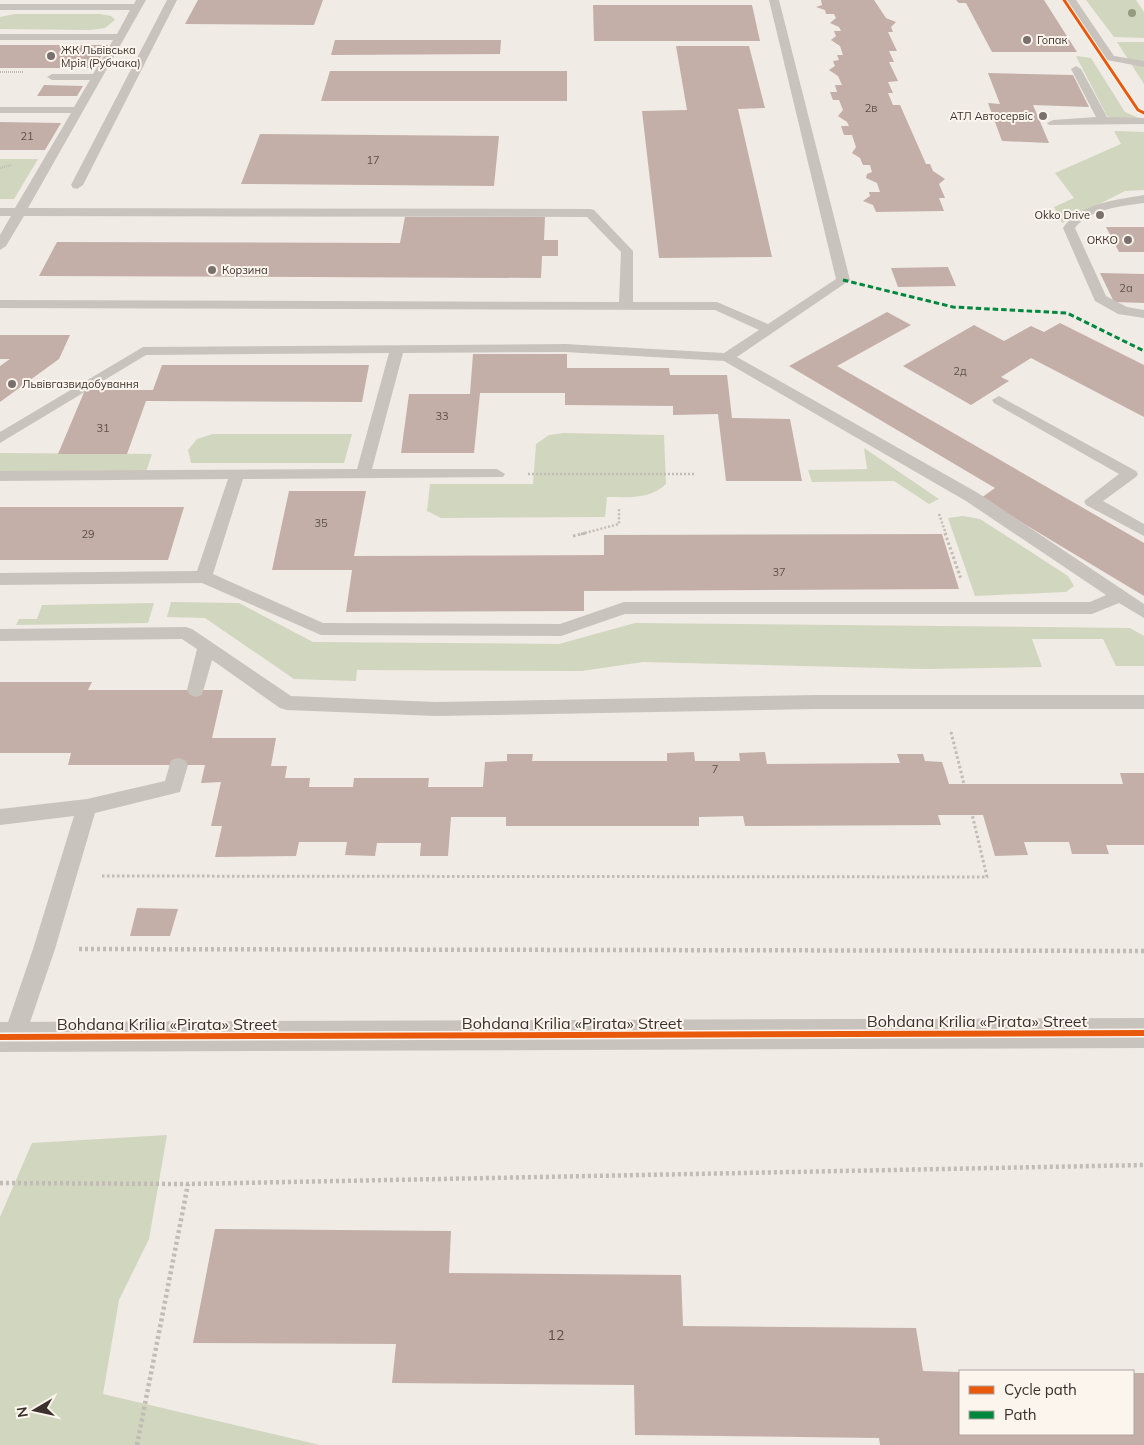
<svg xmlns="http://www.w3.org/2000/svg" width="1144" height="1445" font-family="Mulish,sans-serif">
<rect width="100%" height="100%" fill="#f0ebe5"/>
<g fill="#d1d6bf">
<path d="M1086,0H1136L1144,12V38L1114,37Z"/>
<path d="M15,14H100L111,16L115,20L105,28L90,30L0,29V17Z"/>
<path d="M1117,42H1144V84Z"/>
<path d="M1076,56L1091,58L1125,112L1141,119H1115L1107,116Z"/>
<path d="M1114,131L1144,132V190L1125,191L1062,223L1054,207L1074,198L1055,173L1121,144Z"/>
<path d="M0,159H38L14,199H0Z"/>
<path d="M564,433L664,435L666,484C649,500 628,497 607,497L605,517L441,518L427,511L430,484H533L536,444L549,435Z"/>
<path d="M213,434H352L344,463H191L188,450L197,439Z"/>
<path d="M864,448L939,499L929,504L894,481L812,482L808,470L867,469Z"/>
<path d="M0,453L152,454L146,472L0,471Z"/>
<path d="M963,516L980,519L1068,576L1074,586L1066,592L975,596L948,518Z"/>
<path d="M171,602L239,603L313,642L559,644L635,623L1130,628L1144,636V666H1116L1103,639H1032L1042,667L923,669L643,662L582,671L357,670L356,681L294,679L205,618L167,617Z"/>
<path d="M154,603L148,623L16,625L19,619H37L42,605Z"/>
<path d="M167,1135L149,1239L119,1300L103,1394L320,1445H0V1217L32,1143Z"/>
</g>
<g fill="#c3afa7">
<path d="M198,0H323L314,25L185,24Z"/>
<path d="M821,0H874L886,18L896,22L891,27L893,32H888L897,51H889L894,62H889L898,81L888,82L893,93H888L893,105H900L926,164H930L933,171L945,179L939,184L945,198H939L944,211L876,212L873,205L863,201L870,196L869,192H880L877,183L866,178L867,174L872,172L870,165H863L860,158L852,153L856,147L852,135H844L841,126H849L847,122L838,116L843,110L839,100H833L830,92H837L835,85H842L838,76L829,70L835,66L833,61L839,60L837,55H843L840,46L831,40L836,36L834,31H841L839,27L830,23L836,18L834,14H826L825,10L816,7L822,5Z"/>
<path d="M956,0H1044L1077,52H992L966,3H959Z"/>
<path d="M593,5H752L760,41H594Z"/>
<path d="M335,40H501L500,54L331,55Z"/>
<path d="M0,45H108L94,68H0Z"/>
<path d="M676,46H749L765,108L738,109L772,257L659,258L642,111L687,110Z"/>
<path d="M330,71H567V101H321Z"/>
<path d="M988,73L1073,75L1089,107L1033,105L1049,143L1002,141L988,103L1000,104Z"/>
<path d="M44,85L83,86L77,96H37Z"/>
<path d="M0,122L61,123L45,150H0Z"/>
<path d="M260,134L499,136L494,186L241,184Z"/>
<path d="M405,217H545L544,240H558V256H542L541,278L39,276L57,242L400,243Z"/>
<path d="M1106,227H1144V252H1119Z"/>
<path d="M948,267L956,286L898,287L891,268Z"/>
<path d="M1100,273L1144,274V303L1114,302Z"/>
<path d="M887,312L911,325L837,366L1144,543V596L981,498L995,488L789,366Z"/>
<path d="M1060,323L1144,365V417L1031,358L1001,377L1009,381L971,405L903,366L974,325L1004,341L1031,326L1044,332Z"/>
<path d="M0,335H70L59,359L0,402V366L10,359H0Z"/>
<path d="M473,354H567V368H669L670,375H727L732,418L790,419L802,481H726L718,414L673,415V406L565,405V393H480L474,453H401L409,394H470Z"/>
<path d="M162,365H369L362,402L146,401L127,454H58L85,390H153Z"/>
<path d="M289,491H366L354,556L604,555V535L942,534L959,589L584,591V611L346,612L352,570H272Z"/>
<path d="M0,507H184L168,560H0Z"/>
<path d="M0,682H92L88,690H223L212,738H276L271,766H287L285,778H310L309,787H353L354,778H429L428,787H483L485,762L507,761V754H533L532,761H667V753L694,752L695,761H740L739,753L765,752L767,764L900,763L897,754H923L925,761L942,762L949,784H1123L1120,773H1144V845H1106L1109,854H1072L1069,842H1024L1028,855L995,856L983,815H938L941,825L745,826L743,816L699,817V826H506V817H451L448,856H420L421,843H377L375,856L345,855L347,842H299L296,856L215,857L222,826H211L221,782L201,783L205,765H68L71,753H0Z"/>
<path d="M137,908L178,909L170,936H130Z"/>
<path d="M215,1229L451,1231L449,1273L681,1275L683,1326L916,1328L923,1371L960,1372V1434H1133V1373H1144V1445H880L879,1438L635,1435L634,1385L392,1383L396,1344L193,1343Z"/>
</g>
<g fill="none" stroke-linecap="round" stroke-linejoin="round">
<g stroke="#c2bbb6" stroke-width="2" stroke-dasharray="1 1" stroke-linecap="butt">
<path d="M0,72H24"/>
<path d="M0,168L12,165"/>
</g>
<g stroke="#c2bbb6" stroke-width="2.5" stroke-dasharray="2 2" stroke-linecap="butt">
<path d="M528,474H694"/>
<path d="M939,514L946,534"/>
<path d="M581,534L619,524V509"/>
</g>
<g stroke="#c2bbb6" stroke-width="3" stroke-dasharray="2.5 2.5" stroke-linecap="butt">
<path d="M945,533L961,579"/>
<path d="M573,536L586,533"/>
<path d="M951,732L964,784"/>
<path d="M102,876L987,877L972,814"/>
</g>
<g stroke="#c2bbb6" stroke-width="4.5" stroke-dasharray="3 3" stroke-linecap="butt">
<path d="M79,949L1144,951"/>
<path d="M0,1183L188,1184L1144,1165"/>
<path d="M137,1445L188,1184"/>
</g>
<g fill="#c9c3be" fill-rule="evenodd">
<path d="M136,0H146L28,208L590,209L594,210L633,251V302H717L768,324L836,279L769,0H779L850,280L737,357L978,493L1144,604V618L1119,603L1092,614H625L561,636L321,635L202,583L0,585V573L197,571L228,479L0,481V471L357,469L389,353L146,355L0,443V432L143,347L565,344L724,353L759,330L715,310L0,308V300L619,302L621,252L587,217L24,216L6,246L0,250V235L11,216H0V208H15L71,113H0V107H74L90,80H52L47,77L52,74H93L113,40H0V34H117L130,10H0V4H134ZM565,352L724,361L966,501L1106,595L1090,602H624L560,624L323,623L213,574L243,479L503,477L505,474L497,469H372L403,353Z"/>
<path d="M167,0H177L83,185L77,189L73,188L71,185Z"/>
<path d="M1066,0H1076L1114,56L1144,61V67L1107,60Z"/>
<path d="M1076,66L1081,69L1107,117L1144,118V124L1049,125L1047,123L1053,120L1096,117L1071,69Z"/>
<path d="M1144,195V203C1122,206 1089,209 1075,228L1106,296L1127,307L1144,310V318L1118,314L1095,301L1063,228C1080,203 1116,200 1144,195Z"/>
<path d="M999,396L1136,471L1138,474L1136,477L1103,501L1144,524V536L1086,505L1084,501L1119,474L994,403L992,400Z"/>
<path d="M186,627L192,629L291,696L436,702L815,695H1144V709H815L436,716L287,710L280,708L212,660L202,695L196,697L190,695L187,690L197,649L182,639L0,641V629Z"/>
<path d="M178,758L185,760L188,765L180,792L95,813L55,949L25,1037L22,1044L14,1047L6,1044L3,1037L33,949L74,816L0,825V809L87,799L165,781L171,760Z"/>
</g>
<path fill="#c9c3be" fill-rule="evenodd" d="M1144,1018V1048L0,1052V1022Z"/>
<path stroke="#00873e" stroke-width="3" stroke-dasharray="5.5 3" stroke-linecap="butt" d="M843,280L953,307L1067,313L1144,351"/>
<g stroke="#fbf5ee" stroke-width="5">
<path id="cycleway-far1" d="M1064,0L1138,110L1144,113"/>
</g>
<g stroke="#fbf5ee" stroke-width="9">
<path id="cycleway" d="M0,1037L1144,1033"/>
</g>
<use href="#cycleway-far1" stroke="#e8590c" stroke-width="3"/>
<use href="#cycleway" stroke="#e8590c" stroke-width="6"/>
</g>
<circle fill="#959b80" cx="1132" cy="13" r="4"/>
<g fill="#7a716c" stroke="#fbf5ee" stroke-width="2">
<circle cx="1027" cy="40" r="5"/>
<circle cx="51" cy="56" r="5"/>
<circle cx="1043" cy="116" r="5"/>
<circle cx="1100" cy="215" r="5"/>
<circle cx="1128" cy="240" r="5"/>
<circle cx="212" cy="270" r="5"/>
<circle cx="12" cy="384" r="5"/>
</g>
<g text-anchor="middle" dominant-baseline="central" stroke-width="4" stroke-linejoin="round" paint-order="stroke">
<g font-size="11" fill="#3b302b" stroke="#fbf5ee" text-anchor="start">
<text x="1037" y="40">Гопак</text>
<text x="61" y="50">ЖК Львівська<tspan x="61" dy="13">Мрія (Рубчака)</tspan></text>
<text x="1033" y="116" text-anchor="end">АТЛ Автосервіс</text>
<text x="1090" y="215" text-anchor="end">Okko Drive</text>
<text x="1118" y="240" text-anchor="end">ОККО</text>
<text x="222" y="270">Корзина</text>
<text x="22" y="384">Львівгазвидобування</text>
</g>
<g font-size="11" fill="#5d504a">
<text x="871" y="108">2в</text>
<text x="27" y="136">21</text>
<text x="373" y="160">17</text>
<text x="1126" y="288">2а</text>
<text x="960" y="371">2д</text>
<text x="442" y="416">33</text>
<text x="103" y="428">31</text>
<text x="321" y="523">35</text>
<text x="88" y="534">29</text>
<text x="779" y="572">37</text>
<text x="715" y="769">7</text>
</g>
<g font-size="14" fill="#5d504a">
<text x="556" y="1335">12</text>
</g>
<g font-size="16" fill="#3b302b" stroke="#fbf5ee">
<text x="977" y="1021">Bohdana Krilia «Pirata» Street</text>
<text x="572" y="1023">Bohdana Krilia «Pirata» Street</text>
<text x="167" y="1024">Bohdana Krilia «Pirata» Street</text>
</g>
</g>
<rect x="959" y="1370" width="175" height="65" fill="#fbf5ee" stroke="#aea6a0"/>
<rect x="969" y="1386" width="25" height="8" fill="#e8590c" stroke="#aea6a0"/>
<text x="1004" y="1395" font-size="15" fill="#3b302b">Cycle path</text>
<rect x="969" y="1411" width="25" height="8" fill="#00873e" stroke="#aea6a0"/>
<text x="1004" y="1420" font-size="15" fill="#3b302b">Path</text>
<g transform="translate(35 1410) rotate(261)" stroke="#fbf5ee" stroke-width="4" paint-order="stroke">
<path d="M0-4L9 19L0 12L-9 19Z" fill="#3b302b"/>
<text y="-8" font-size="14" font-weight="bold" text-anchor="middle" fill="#3b302b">N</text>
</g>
</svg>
